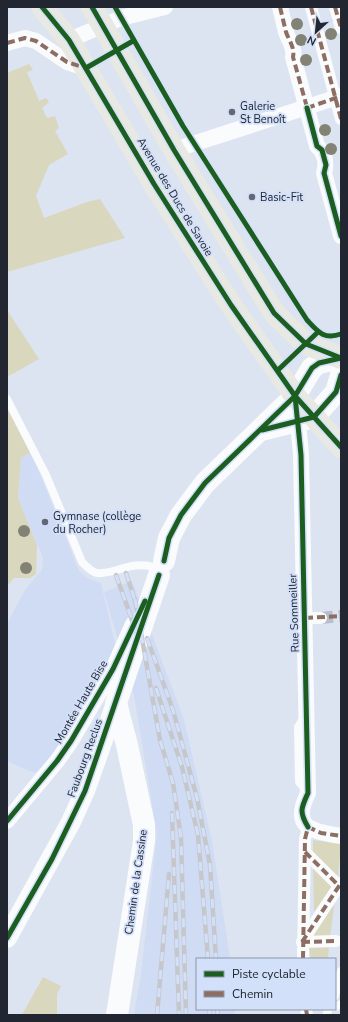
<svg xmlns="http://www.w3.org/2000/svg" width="348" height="1022" font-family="'Nunito Sans',sans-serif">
<rect width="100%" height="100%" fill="#dce3f1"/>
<g fill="#d0dcf4">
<path d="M31,452L79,571L87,578L101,583L117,653L62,746L41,773L29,771L7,761V624L25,590L42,570L43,558L18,498L21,458Z"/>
<path d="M132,581L184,720L212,841L230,959H197V1009H235V1015H134L141,974L157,834L134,695L104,592Z"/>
</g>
<g fill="#d9d8be">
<path d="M29,64L33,70L27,72L39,101L46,98L49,102L42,108L47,118L55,116L59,128L55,131L68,154L49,165L36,196L44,218L87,202L100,199L125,238L7,272V73Z"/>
<path d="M7,310L39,359L7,377Z"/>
<path d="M7,406L31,452L21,458L18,498L37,545L36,574L30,578H14L7,586Z"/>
<path d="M313,840L341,844L338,876L313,853Z"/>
<path d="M313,865L333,885L314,912Z"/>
<path d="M335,899L330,937H312Z"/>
<path d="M308,945H329L328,959H311Z"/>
<path d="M43,977L61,986L57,994V1015H22Z"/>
</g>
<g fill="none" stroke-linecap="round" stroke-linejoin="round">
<path stroke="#b7bdca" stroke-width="12" stroke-dasharray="12 6" stroke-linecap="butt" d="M321,618L341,616"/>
<g stroke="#fafbfd" stroke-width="8">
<path d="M7,399L46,475L82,562C86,566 91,572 97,573C114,575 131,560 154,567"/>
<path d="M304,717L298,727L299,782L306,790"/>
<path d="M335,996L341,971"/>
<path d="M335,1007L341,1004"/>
<path d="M326,1015L329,1009"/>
</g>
<g stroke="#fafbfd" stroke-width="12">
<path d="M311,7L341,119"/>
<path d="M335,7L341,28"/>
<path d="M305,618H321"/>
<path d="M305,852L339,886"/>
<path d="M302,942L341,883"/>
<path d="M302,942L336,941"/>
<path d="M303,959L305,839L308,827"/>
<path d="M306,1009L307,1015"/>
</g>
<g stroke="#fafbfd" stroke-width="16">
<path d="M280,7C282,15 284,24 286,32C289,41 295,47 293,57L317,146C325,153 327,163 324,173L341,236"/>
<path d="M69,40L121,18L165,7"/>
<path d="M7,43L25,38L36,41L67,62L86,68"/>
<path d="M174,150L341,96"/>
<path d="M297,411L301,455L308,793C291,828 311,831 341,836"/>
<path d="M7,821L57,761L71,741L113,669L133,624"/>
</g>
<path stroke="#fafbfd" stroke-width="20" d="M7,938L71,822L85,791L116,703"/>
<g stroke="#fafbfd" stroke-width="22">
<path d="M261,430L314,417L336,392L341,375"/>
<path d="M164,561L169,538L181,515L205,483L295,396L312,368L319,363L341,358"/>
<path d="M117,1015L144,841V825L127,745L116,703L159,575"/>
</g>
<g stroke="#e9e9e3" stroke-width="22">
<path d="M42,7L69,40L154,184L231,305L295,396L341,447"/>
<path d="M92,7L174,150L274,313L306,344L341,358"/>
</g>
<g stroke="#c5c7cb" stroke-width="4.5">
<g id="rail">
<path d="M126,573L136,604"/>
<path d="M116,575L138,637"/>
<path d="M135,599L160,740L173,783L181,838L186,1015"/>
<path d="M147,638L173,710L197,798L210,865L216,959"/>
<path d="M156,688L182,767L198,835L208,959"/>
<path d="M172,813L179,1015"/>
<path d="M209,1009L210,1015"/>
<path d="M217,1009L218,1015"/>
<path d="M157,1015L169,874"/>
</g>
</g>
<use href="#rail" stroke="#d3e0fa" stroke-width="3" stroke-dasharray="9" stroke-linecap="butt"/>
<g stroke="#8d6e63" stroke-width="4" stroke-dasharray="8 4" stroke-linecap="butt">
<path d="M280,7C282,15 284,24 286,32C289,41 295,47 293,57L308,111"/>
<path d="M311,7L341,119"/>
<path d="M335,7L341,28"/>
<path d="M7,43L25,38L36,41L67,62L85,68"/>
<path d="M307,108L341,96"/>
<path d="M305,618L341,616"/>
<path d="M305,852L339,886"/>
<path d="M302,942L341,883"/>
<path d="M302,942L336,941"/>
<path d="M303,959L305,839L308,827L321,833L341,836"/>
<path d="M306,1009L307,1015"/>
</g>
<g stroke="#d3e0fa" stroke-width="8">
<g id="cycleway">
<path d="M42,7L69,40L154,184L231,305L295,396L341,447"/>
<path d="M92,7L174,150L274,313L306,344L341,358"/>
<path d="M115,7L183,126L307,320C318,332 324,340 341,334"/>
<path d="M86,68L133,41"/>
<path d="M307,108L317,146L322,150L326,165L324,173L341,236"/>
<path d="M278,370L318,332"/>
<path d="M295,396L301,455L308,793C301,808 299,812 308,827"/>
<path d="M314,417L336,392L341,375"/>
<path d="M262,430L314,417"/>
<path d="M164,561L169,538L181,515L205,483L295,396L312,368L319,363L341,358"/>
<path d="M7,821L57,761L71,741L113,669L145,601"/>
<path d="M7,938L52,859L85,791L159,575"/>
</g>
</g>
<use href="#cycleway" stroke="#1b5e20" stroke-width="5"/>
</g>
<g fill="#828374">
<circle cx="297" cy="24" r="6"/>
<circle cx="331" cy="34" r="6"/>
<circle cx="301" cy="40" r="6"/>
<circle cx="306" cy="60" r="6"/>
<circle cx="325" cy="130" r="6"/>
<circle cx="331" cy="149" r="6"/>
<circle cx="24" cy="531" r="6"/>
<circle cx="26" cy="568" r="6"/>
</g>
<g fill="#626874" stroke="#d3e0fa" stroke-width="1.5">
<circle cx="232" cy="112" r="4"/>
<circle cx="252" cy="197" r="4"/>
<circle cx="45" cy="522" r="4"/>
</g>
<g text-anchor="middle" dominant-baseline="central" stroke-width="3.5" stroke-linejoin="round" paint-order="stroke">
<g font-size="11" fill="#212630" stroke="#d3e0fa" text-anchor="start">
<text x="240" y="106">Galerie<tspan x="240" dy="13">St Benoît</tspan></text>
<text x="260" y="197">Basic-Fit</text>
<text x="53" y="516">Gymnase (collège<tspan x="53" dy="13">du Rocher)</tspan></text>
</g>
<g font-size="11" fill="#212630" stroke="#d3e0fa">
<text transform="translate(175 197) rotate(59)">Avenue des Ducs de Savoie</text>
<text transform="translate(294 613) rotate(-92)">Rue Sommeiller</text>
<text transform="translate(81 702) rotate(-60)">Montée Haute Bise</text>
<text transform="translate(85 758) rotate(-70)">Faubourg Reclus</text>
<text transform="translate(136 882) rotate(-82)">Chemin de la Cassine</text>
</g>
</g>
<rect width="348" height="1022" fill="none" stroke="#212630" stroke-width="16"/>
<rect x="196" y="958" width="140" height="52" fill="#d3e0fa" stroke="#8c96a9"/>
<rect x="204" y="971" width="20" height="6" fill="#1b5e20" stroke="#8c96a9"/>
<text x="232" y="978" font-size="12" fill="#212630">Piste cyclable</text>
<rect x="204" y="991" width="20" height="6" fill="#8d6e63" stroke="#8c96a9"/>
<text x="232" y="998" font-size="12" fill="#212630">Chemin</text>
<g transform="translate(316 32) rotate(207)" stroke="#d3e0fa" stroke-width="3" paint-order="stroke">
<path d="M0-3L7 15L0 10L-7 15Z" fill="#212630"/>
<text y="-6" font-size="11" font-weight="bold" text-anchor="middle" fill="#212630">N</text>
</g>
</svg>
